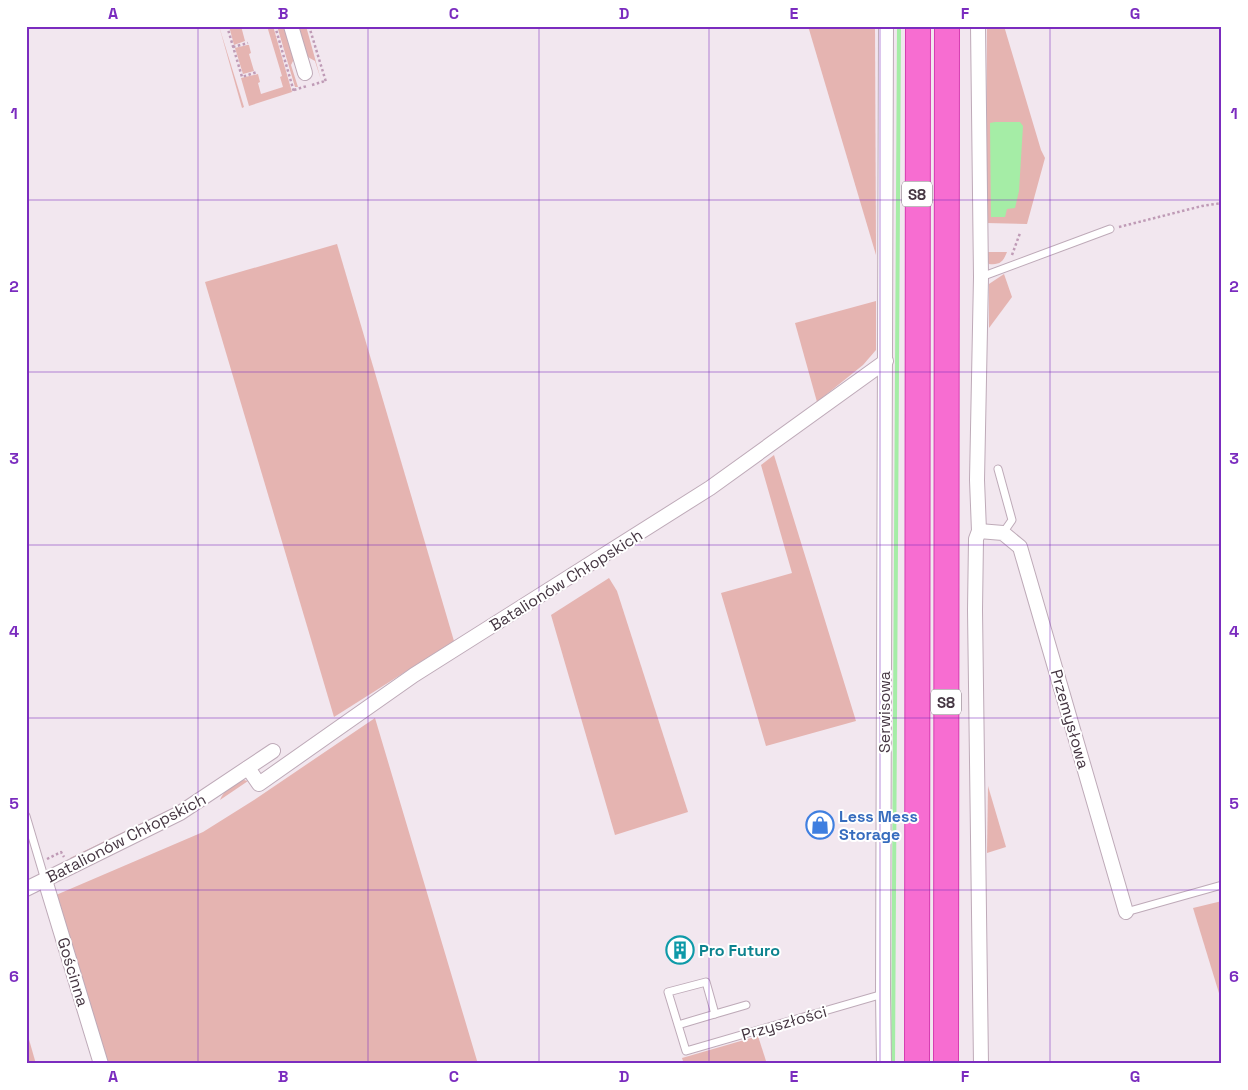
<svg xmlns="http://www.w3.org/2000/svg" width="1248" height="1090" font-family="'Space Grotesk',sans-serif">
<rect width="100%" height="100%" fill="#f2e7ef"/>
<g fill="#e5b4b1">
<path d="M219,26L244,107L242,108Z"/>
<path d="M229,26H241L245,41L234,45Z"/>
<path d="M267,26H273L292,92L249,106L241,78L258,74L260,82L258,83L261,94L283,87L280,77L282,76Z"/>
<path d="M277,26H284L294,59L291,65L298,87H295Z"/>
<path d="M297,26H306L321,80L315,61L306,56Z"/>
<path d="M808,26H875L876,255Z"/>
<path d="M987,26H1004L1041,150L1045,158L1027,224L986,223Z"/>
<path d="M247,45H249L251,53L249,54L254,71L243,74L235,48Z"/>
<path d="M337,244L454,641L334,717L205,282Z"/>
<path d="M986,252H1007C1003,262 1000,265 989,264L985,258Z"/>
<path d="M1004,274L1012,297L989,328V284Z"/>
<path d="M876,301V350L863,365L817,402L795,323Z"/>
<path d="M774,455L856,721L766,746L721,593L792,573L761,465Z"/>
<path d="M609,578L617,591L688,812L615,835L551,615Z"/>
<path d="M375,718L478,1064H106L56,895L203,832L257,798Z"/>
<path d="M244,780L248,781L220,800C223,791 234,783 244,780Z"/>
<path d="M215,781L197,797L71,861L70,858L177,806Z"/>
<path d="M988,786L1006,847L987,853Z"/>
<path d="M1222,901V1003L1193,908Z"/>
<path d="M26,1036H28L36,1064H26Z"/>
<path d="M758,1036L767,1064H684L682,1058Z"/>
</g>
<path fill="#a5eda6" d="M995,122H1020L1023,126L1019,191L1015,208L1007,209L1005,217H991L990,123Z"/>
<g fill="none" stroke-linecap="round" stroke-linejoin="round">
<path stroke="#a5eda6" stroke-width="4" d="M893,1064L899,26"/>
<g stroke="#beaab8" stroke-width="9">
<g id="lane">
<path d="M981,277L1110,229"/>
<path d="M998,469L1012,520L1003,533"/>
<path d="M26,816L45,880"/>
<path d="M1126,912L1222,885"/>
<path d="M715,1014L746,1005"/>
<path d="M678,1025L715,1014L706,982L668,992L686,1051L883,994"/>
</g>
</g>
<g stroke="#beaab8" stroke-width="16">
<g id="street">
<path d="M291,26L305,73"/>
<path d="M978,26L981,277L977,480L979,531L976,539L975,610L981,1064"/>
<path d="M979,531L1003,533L1020,547L1126,912"/>
<path d="M248,768L259,784L414,675L710,488L886,361"/>
<path d="M45,880L101,1064"/>
<path d="M26,889L180,813L273,751"/>
<path d="M884,1064L883,994L886,26"/>
</g>
</g>
<g stroke="#d63db1" stroke-width="26">
<g id="highway">
<path d="M917,1064L918,26"/>
<path d="M946,1064L947,26"/>
</g>
</g>
<g stroke="#bf9bb6" stroke-width="2.5" stroke-dasharray="2.5 2.5" stroke-linecap="butt">
<path d="M227,26L242,77L257,72"/>
<path d="M275,26L294,92"/>
<path d="M309,26L326,82"/>
<path d="M233,47L248,43"/>
<path d="M312,85L325,81"/>
<path d="M294,90L307,86"/>
<path d="M1119,227L1202,206L1222,203"/>
<path d="M1012,255L1020,233"/>
<path d="M47,859L61,852L64,857"/>
</g>
<use href="#lane" stroke="#fff" stroke-width="7"/>
<use href="#street" stroke="#fff" stroke-width="14"/>
<use href="#highway" stroke="#f76dd1" stroke-width="24"/>
</g>
<path fill="none" stroke="#7b2cbf" stroke-width="1" stroke-opacity="0.55" d="M198,26V1064M368,26V1064M539,26V1064M709,26V1064M880,26V1064M1050,26V1064M26,200H1222M26,372H1222M26,545H1222M26,718H1222M26,890H1222"/>
<defs>
<g id="shop-ring" transform="scale(1.4375)"><circle r="9.5" fill="#fff" stroke="#3f7fe0" stroke-width="1.5"/><path d="M-5-2.5h2.3a2.7 3.5 0 0 1 5.4 0H5L5.5 6h-11ZM-1.5-2.5h3a1.5 2.3 0 0 0-3 0Z" fill="#3f7fe0"/></g>
<g id="building-ring" transform="scale(1.4375)"><circle r="9.5" fill="#fff" stroke="#0f9aa8" stroke-width="1.5"/><path d="M-4-6H4V6H1V3H-1V6H-4ZM-2.5-4.3h1.7v1.8h-1.7ZM.8-4.3h1.7v1.8H.8ZM-2.5-1h1.7V.8h-1.7ZM.8-1h1.7V.8H.8Z" fill="#0f9aa8"/></g>
</defs>
<g fill-rule="evenodd">
<use href="#shop-ring" x="820" y="825"/>
<use href="#building-ring" x="680" y="950"/>
</g>
<g text-anchor="middle" dominant-baseline="central" stroke-width="4" stroke-linejoin="round" paint-order="stroke">
<g fill="#fff" stroke="#7d727b" stroke-width="1">
<rect x="902" y="181.5" width="30" height="25" rx="4"/>
<rect x="931" y="689.5" width="30" height="25" rx="4"/>
</g>
<g font-size="15" font-weight="bold" fill="#453642">
<text x="917" y="194">S8</text>
<text x="946" y="702">S8</text>
</g>
<g font-size="16" fill="#453642" stroke="#fff">
<text transform="translate(566 580) rotate(-32)">Batalionów Chłopskich</text>
<text transform="translate(884 712) rotate(-90)">Serwisowa</text>
<text transform="translate(1070 719) rotate(74)">Przemysłowa</text>
<text transform="translate(126 838) rotate(-27)">Batalionów Chłopskich</text>
<text transform="translate(73 972) rotate(73)">Gościnna</text>
<text transform="translate(784 1023) rotate(-16)">Przyszłości</text>
</g>
<g font-size="16" font-weight="bold" fill="#366cbe" stroke="#fff" text-anchor="start">
<text x="839" y="816">Less Mess<tspan x="839" dy="18">Storage</tspan></text>
</g>
<g font-size="16" font-weight="bold" fill="#0d838f" stroke="#fff" text-anchor="start">
<text x="699" y="950">Pro Futuro</text>
</g>
</g>
<rect width="1248" height="1090" fill="none" stroke="#ffffff" stroke-width="55"/>
<rect x="28" y="28" width="1192" height="1034" fill="none" stroke="#7b2cbf" stroke-width="2"/>
<g font-size="16" text-anchor="middle" font-weight="bold" fill="#7b2cbf">
<text x="113" y="19">A</text>
<text x="283" y="19">B</text>
<text x="454" y="19">C</text>
<text x="624" y="19">D</text>
<text x="794" y="19">E</text>
<text x="965" y="19">F</text>
<text x="1135" y="19">G</text>
<text x="14" y="119">1</text>
<text x="1234" y="119">1</text>
<text x="14" y="292">2</text>
<text x="1234" y="292">2</text>
<text x="14" y="464">3</text>
<text x="1234" y="464">3</text>
<text x="14" y="637">4</text>
<text x="1234" y="637">4</text>
<text x="14" y="809">5</text>
<text x="1234" y="809">5</text>
<text x="14" y="982">6</text>
<text x="1234" y="982">6</text>
<text x="113" y="1082">A</text>
<text x="283" y="1082">B</text>
<text x="454" y="1082">C</text>
<text x="624" y="1082">D</text>
<text x="794" y="1082">E</text>
<text x="965" y="1082">F</text>
<text x="1135" y="1082">G</text>
</g>
</svg>
